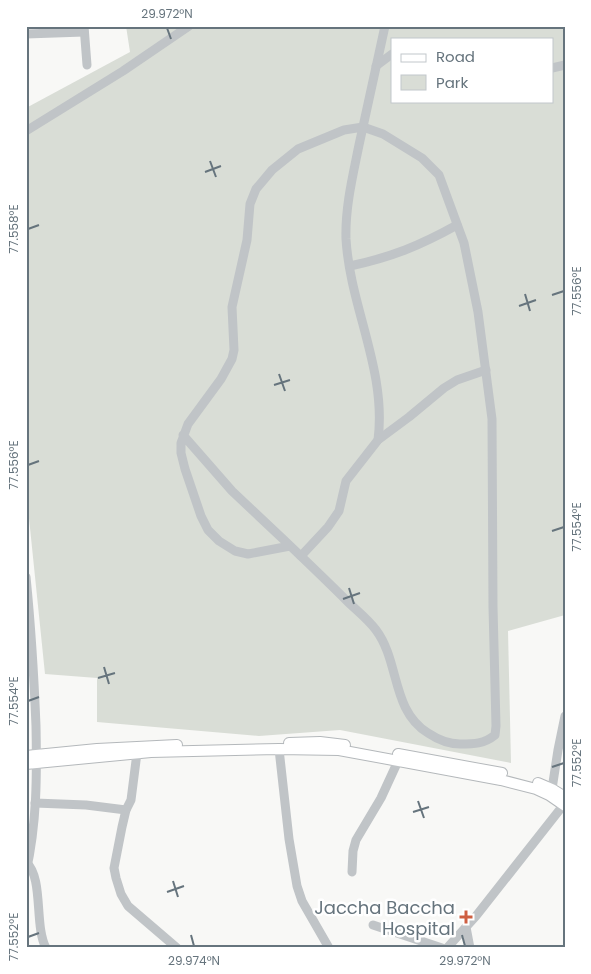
<svg xmlns="http://www.w3.org/2000/svg" width="591" height="974" font-family="Poppins,sans-serif">
<rect width="100%" height="100%" fill="#f8f8f6"/>
<path fill="#d9ddd6" fill-rule="evenodd" d="M126,26H565V615L508,631L511,763L340,730L259,736L97,722V678L45,674L26,489V108L130,52ZM392,39H552V101H392Z"/>
<g fill="none" stroke-linecap="round" stroke-linejoin="round">
<g stroke="#b4b8bb" stroke-width="12">
<g id="major">
<path d="M289,743L320,742L345,745"/>
<path d="M398,754L502,773"/>
<path d="M26,756L97,749L177,745"/>
<path d="M26,764L151,752L279,749L339,750L501,780L536,789L549,795L565,806"/>
<path d="M538,783L552,789L565,797"/>
</g>
</g>
<g stroke="#c0c4c7" stroke-width="9">
<path d="M84,26L87,65"/>
<path d="M26,34L84,32"/>
<path d="M376,66L392,54"/>
<path d="M552,68L565,65"/>
<path d="M26,131L123,71L189,26"/>
<path d="M350,266C392,257 419,246 457,225"/>
<path d="M183,435L232,491L284,540C305,560 326,580 347,601C356,610 368,619 376,630C400,662 391,710 428,733C437,739 448,744 460,744C474,744 484,744 495,735L496,726L493,607L492,419L478,312L464,243L439,175L422,158L383,134L363,127L344,130L298,149L272,170L256,189L250,204L247,240L232,307L234,350L232,359L221,379L188,424L181,443V453L185,469L201,516L208,530L219,541L235,551L248,554L290,546"/>
<path d="M378,440C387,371 350,307 346,239C345,207 353,175 359,145C368,105 376,66 385,26"/>
<path d="M301,556L328,527L339,511L346,481L378,440L409,417L444,388L457,380L486,370"/>
<path d="M26,577C31,627 34,676 36,726C37,775 37,824 26,872"/>
<path d="M279,749L289,839L297,886L302,901L329,948"/>
<path d="M137,753L131,800L126,810L122,827L114,868L116,878L121,894L128,906L177,948"/>
<path d="M552,789L558,750L565,716"/>
<path d="M35,803L86,805L126,810"/>
<path d="M26,862C44,878 34,926 46,948"/>
<path d="M352,872L353,851L356,840L381,798L398,761"/>
<path d="M373,925L442,948"/>
<path d="M466,927L470,948"/>
<path d="M447,948L476,916L565,803"/>
</g>
<use href="#major" stroke="#fff" stroke-width="10"/>
</g>
<path fill="none" stroke="#66747d" stroke-width="2" d="M167,28L171,39M210,161L216,177M205,172L221,166M28,229L39,225M525,294L530,311M552,295L564,291M519,306L536,300M279,374L285,391M274,385L290,380M28,465L39,461M552,531L564,527M349,588L354,604M343,599L360,593M104,667L109,684M98,678L115,673M28,701L39,697M552,767L564,763M418,801L424,818M413,812L429,807M173,881L178,897M167,892L184,886M191,935L194,946M462,935L465,946M28,937L39,933"/>
<path fill="#ce5e41" stroke="#fff" stroke-width="2" d="M463.5 909.5h5v5h5v5h-5v5h-5v-5h-5v-5h5z"/>
<g text-anchor="middle" dominant-baseline="central" stroke-width="5" stroke-linejoin="round" paint-order="stroke">
<g font-size="18" fill="#66747d" stroke="#fff" text-anchor="end">
<text x="455" y="907">Jaccha Baccha<tspan x="455" dy="21">Hospital</tspan></text>
</g>
</g>
<rect width="591" height="974" fill="none" stroke="#ffffff" stroke-width="55"/>
<rect x="391" y="38" width="162" height="65" fill="#ffffff" stroke="#c2c7cb"/>
<rect x="401" y="54" width="25" height="8" fill="#ffffff" stroke="#c2c7cb"/>
<text x="436" y="62" font-size="15" fill="#66747d">Road</text>
<rect x="401" y="75" width="25" height="15" fill="#d9ddd6" stroke="#c2c7cb"/>
<text x="436" y="88" font-size="15" fill="#66747d">Park</text>
<rect x="28" y="28" width="536" height="918" fill="none" stroke="#66747d" stroke-width="2"/>
<g font-size="12" text-anchor="middle" fill="#66747d">
<text x="167" y="18">29.972°N</text>
<text transform="translate(14 229) rotate(-90)" y="4">77.558°E</text>
<text transform="translate(577 291) rotate(-90)" y="4">77.556°E</text>
<text transform="translate(14 465) rotate(-90)" y="4">77.556°E</text>
<text transform="translate(577 527) rotate(-90)" y="4">77.554°E</text>
<text transform="translate(14 701) rotate(-90)" y="4">77.554°E</text>
<text transform="translate(577 763) rotate(-90)" y="4">77.552°E</text>
<text transform="translate(14 937) rotate(-90)" y="4">77.552°E</text>
<text x="194" y="965">29.974°N</text>
<text x="465" y="965">29.972°N</text>
</g>
</svg>
